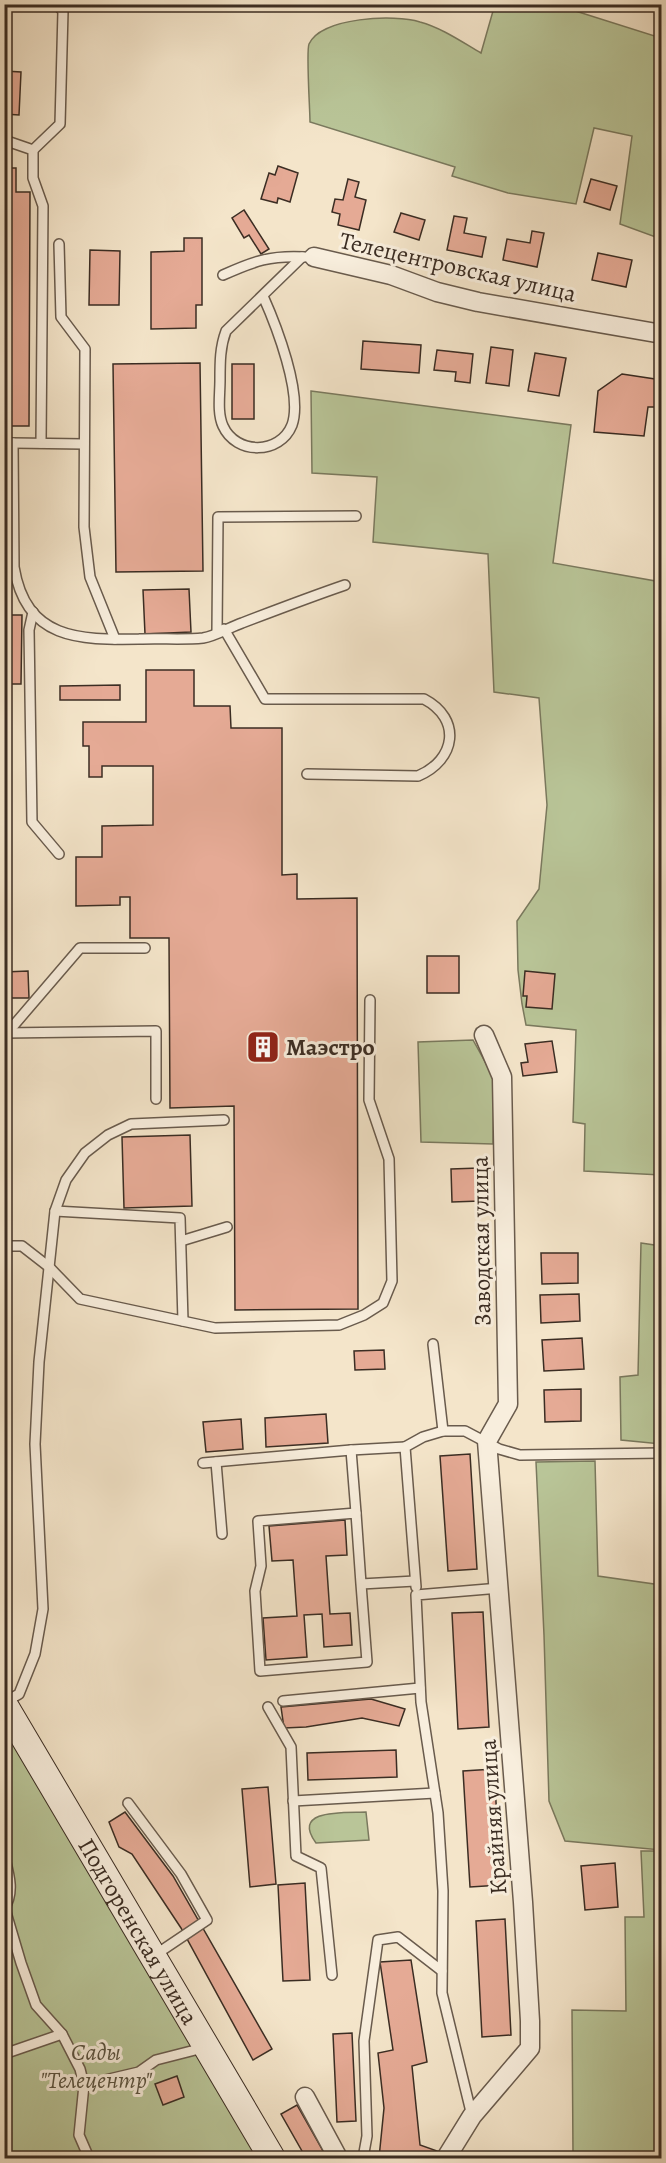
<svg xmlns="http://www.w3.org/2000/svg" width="666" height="2163" font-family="Alegreya,serif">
<rect width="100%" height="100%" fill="#f4e5ca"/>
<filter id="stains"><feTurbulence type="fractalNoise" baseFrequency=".00333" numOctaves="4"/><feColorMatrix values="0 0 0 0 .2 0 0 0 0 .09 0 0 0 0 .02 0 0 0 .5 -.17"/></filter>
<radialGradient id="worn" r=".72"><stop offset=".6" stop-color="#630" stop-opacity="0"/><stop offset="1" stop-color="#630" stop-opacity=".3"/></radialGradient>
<g fill="#b9c598" stroke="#7a795e" stroke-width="1.5">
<path d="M495,4L546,5L566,8L661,38V239L620,224L632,136L594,128L576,204L508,193L452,176L455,167L310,122C310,110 306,51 309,44C321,17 395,14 420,22C442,28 462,42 481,53Z"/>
<path d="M311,391L571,425L553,563L661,582V1175L584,1171L585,1124L573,1122L576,1030L526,1025L522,1004L518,970L517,921L539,889L547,805L539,698L494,692L488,554L373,542L377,477L312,473Z"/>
<path d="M473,1040L494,1078L493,1144L421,1142L418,1042Z"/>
<path d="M641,1243L661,1246V1444L621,1440L620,1377L638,1375Z"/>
<path d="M595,1461L598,1576L661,1585V1850L565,1841L549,1801L544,1635L536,1462Z"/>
<path d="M4,1722L148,1973L261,2158H5Z"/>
<path d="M366,1812L369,1840L316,1843C290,1808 347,1813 366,1812Z"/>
<path d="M641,1851H661V2158H566L573,2153L572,2010L626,2011L625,1917H644Z"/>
</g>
<g fill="#e5aa95" stroke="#3b2d23" stroke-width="1.5">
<path d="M4,71L21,72L19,115L4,114Z"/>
<path d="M278,166L298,173L290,202L278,198L277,203L261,199L269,173L275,175Z"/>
<path d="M4,168H16V192H30L29,426H4Z"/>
<path d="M348,179L359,182L355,197L366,200L359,230L338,225L340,214L332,212L335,199L343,200Z"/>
<path d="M591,179L617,186L610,210L584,202Z"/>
<path d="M244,210L269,249L261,254L249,235L244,238L232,218Z"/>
<path d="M401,213L425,220L419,240L394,232Z"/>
<path d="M454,216L467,218L464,233L486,237L482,257L447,250Z"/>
<path d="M532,231L544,233L537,267L503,260L507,239L530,243Z"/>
<path d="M184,238H202V305H196V328L151,329V252L184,251Z"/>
<path d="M90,250L120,251L119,305H89Z"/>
<path d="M598,253L632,260L626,287L592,280Z"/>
<path d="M363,341L421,345L419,373L361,369Z"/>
<path d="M491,347L513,350L509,386L486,383Z"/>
<path d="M437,350L473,354L470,383L455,381L456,372L434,370Z"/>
<path d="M535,353L566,358L559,396L528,391Z"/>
<path d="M200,363L203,571L116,572L113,364Z"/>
<rect x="232" y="364" width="22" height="55"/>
<path d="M622,374L655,379L661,387L659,407H648L644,436L594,432L598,391Z"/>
<path d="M189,589L191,632L145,634L143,590Z"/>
<path d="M4,615H22L21,684H4Z"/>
<path d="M146,670H194V706H230L231,728H282V875L297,874V899L357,898L358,1309L235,1310L234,1106L170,1108L169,938H130V897H120V905L76,906V857H102V826L153,825V766H102V777H89V746H83V722H146Z"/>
<path d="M120,685V700H60V686Z"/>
<rect x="427" y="956" width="32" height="37"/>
<path d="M28,971L29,998H4V972Z"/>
<path d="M525,971L555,974L552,1009L526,1007L527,996H523Z"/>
<path d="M552,1041L557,1072L523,1076L521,1063L528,1062L525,1044Z"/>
<path d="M190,1135L192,1206L124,1208L122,1137Z"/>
<path d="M479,1168L480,1201L452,1202L451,1169Z"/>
<path d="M541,1253H578V1283L542,1284Z"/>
<path d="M579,1294L580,1321L541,1323L540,1295Z"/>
<path d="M582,1338L584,1369L544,1371L542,1340Z"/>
<path d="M384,1350L385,1369L355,1370L354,1351Z"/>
<path d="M581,1389V1421L545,1422L544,1390Z"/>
<path d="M326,1414L328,1443L266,1447L265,1418Z"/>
<path d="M241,1419L243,1449L206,1452L203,1422Z"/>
<path d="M470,1454L477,1569L448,1571L440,1456Z"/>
<path d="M345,1520L347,1555L326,1556L330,1614L350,1613L352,1645L324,1647L322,1614L304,1615L307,1657L266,1660L263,1618L297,1616L293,1560L272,1561L269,1526Z"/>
<path d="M483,1612L489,1727L458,1729L452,1613Z"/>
<path d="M371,1699L405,1709L399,1726L362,1718L306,1727L284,1728L281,1707Z"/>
<path d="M396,1750L397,1777L308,1780L307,1753Z"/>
<path d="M494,1769L501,1885L470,1887L463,1771Z"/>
<path d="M268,1787L276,1884L250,1887L242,1789Z"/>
<path d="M125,1812L173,1876L272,2049L253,2060L181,1928L132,1854L119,1847L109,1822Z"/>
<path d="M615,1863L618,1907L585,1910L581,1866Z"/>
<path d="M305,1883L310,1980L283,1981L278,1885Z"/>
<path d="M505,1919L511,2035L482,2037L476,1921Z"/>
<path d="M411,1960L427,2062L412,2066L420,2145L440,2152L435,2158H379L384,2108L378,2053L393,2050L380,1962Z"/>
<path d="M352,2033L356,2121L337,2122L333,2034Z"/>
<path d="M177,2076L184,2097L163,2105L155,2084Z"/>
<path d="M297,2105L327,2158H306L281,2114Z"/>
</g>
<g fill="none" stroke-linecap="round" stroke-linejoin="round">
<g stroke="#695b4d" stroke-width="12">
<g id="lane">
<path d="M4,9L10,4"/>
<path d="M4,140L33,150V178L43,206L41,443"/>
<path d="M33,150L60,124L63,11L56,4"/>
<path d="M59,244L61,317L85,349L84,527L90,577L115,639"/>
<path d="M223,275C254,261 271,255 305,257"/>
<path d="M263,296C276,325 303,394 292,425C280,455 236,455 223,426C217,413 220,395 220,380C220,362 220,347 226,331L302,257"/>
<path d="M4,443H13L14,567C26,640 79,640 139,639C160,638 183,640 203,638C216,636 230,627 242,623C276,610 310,597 345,585"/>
<path d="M13,443L84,444"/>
<path d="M33,612L29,630L32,822L59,854"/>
<path d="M224,629L265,699H424C462,719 456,760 418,776L307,774"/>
<path d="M217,632L218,517L356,516"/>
<path d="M4,1033L156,1031V1099"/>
<path d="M4,1033L14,1025L80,948H145"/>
<path d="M55,1211L180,1218L183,1321"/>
<path d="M181,1241L227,1227"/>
<path d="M4,1246H22L49,1267L80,1299L215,1328L339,1325L364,1315L383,1303L392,1281L389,1159L369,1100L370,1000"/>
<path d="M433,1344L443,1431"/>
<path d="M216,1462L222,1534"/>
<path d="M203,1463L351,1450"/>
<path d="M356,1513L351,1450L405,1447"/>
<path d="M361,1584L356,1513L258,1521L261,1566L255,1591L260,1671L367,1662L361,1584L415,1581"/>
<path d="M416,1587L405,1447L423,1437L443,1431H465L499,1449L520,1455L662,1453"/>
<path d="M283,1701L420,1688"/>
<path d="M5,1702L19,1694L35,1654L43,1609L35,1444L39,1362L55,1211L66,1180L85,1153L108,1135L131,1124L224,1120"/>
<path d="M268,1707L291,1747L296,1856L321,1868L332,1975"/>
<path d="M293,1801L435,1793"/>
<path d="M128,1803L181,1874L207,1920L155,1955"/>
<path d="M4,1855C9,1874 15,1892 4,1909"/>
<path d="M5,1909L21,1963L36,2005L62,2034L80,2069L84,2085L79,2135L89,2158"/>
<path d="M4,2054L62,2034"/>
<path d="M84,2085L139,2072L156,2060L203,2048"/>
<path d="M472,2116L442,1993L443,1891L438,1813L421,1702L416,1595L500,1588"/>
<path d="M363,2158L367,2136L364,2041L378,1940L398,1937L442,1971"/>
</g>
</g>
<g stroke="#695b4d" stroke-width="21">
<g id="street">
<path d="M314,257L391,275L437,292L478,302L662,334"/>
<path d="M305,2097L338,2158"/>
<path d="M446,2158L472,2116L530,2048V2021L523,1902L487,1441L508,1404L502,1077L484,1035"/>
</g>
</g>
<g stroke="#3b2d23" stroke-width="28">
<g id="secondary">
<path id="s1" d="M4,1704L272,2158"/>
</g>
</g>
<use href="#lane" stroke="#f8eedd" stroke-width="9"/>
<use href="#street" stroke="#f8eedd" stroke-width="18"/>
<use href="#secondary" stroke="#f8eedd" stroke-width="26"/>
</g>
<defs>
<g id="building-square" transform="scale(1.725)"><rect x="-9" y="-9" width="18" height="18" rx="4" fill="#8f2418" stroke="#f8eedd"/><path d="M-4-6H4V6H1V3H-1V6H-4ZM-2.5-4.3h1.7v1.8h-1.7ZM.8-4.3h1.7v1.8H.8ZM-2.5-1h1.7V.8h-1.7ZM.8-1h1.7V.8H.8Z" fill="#fff"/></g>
</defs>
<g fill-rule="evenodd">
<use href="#building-square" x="263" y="1047"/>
</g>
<g text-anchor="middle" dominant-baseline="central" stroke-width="6" stroke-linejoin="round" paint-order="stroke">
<g font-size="24" fill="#3b2d23" stroke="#f8eedd">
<text transform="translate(458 267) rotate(13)">Телецентровская улица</text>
<text transform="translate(481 1241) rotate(-91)">Заводская улица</text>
<text transform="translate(493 1817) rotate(-94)">Крайняя улица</text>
<text stroke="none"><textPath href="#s1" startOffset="264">Подгоренская улица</textPath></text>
</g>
<g font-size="24" font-weight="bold" fill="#3b2d23" stroke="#f8eedd" text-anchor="start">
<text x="286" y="1047">Маэстро</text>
</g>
<g font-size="24" font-style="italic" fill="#5a5340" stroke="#f8eedd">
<text x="96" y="2052">Сады<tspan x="96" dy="28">"Телецентр"</tspan></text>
</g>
</g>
<rect width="666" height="2163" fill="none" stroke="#f4e5ca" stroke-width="24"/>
<rect x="6" y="6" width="654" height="2151" fill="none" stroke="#3b2d23" stroke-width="3"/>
<rect x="12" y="12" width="642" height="2139" fill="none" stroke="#3b2d23" stroke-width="1.5"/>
<rect width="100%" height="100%" filter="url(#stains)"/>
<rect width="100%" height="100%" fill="url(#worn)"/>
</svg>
